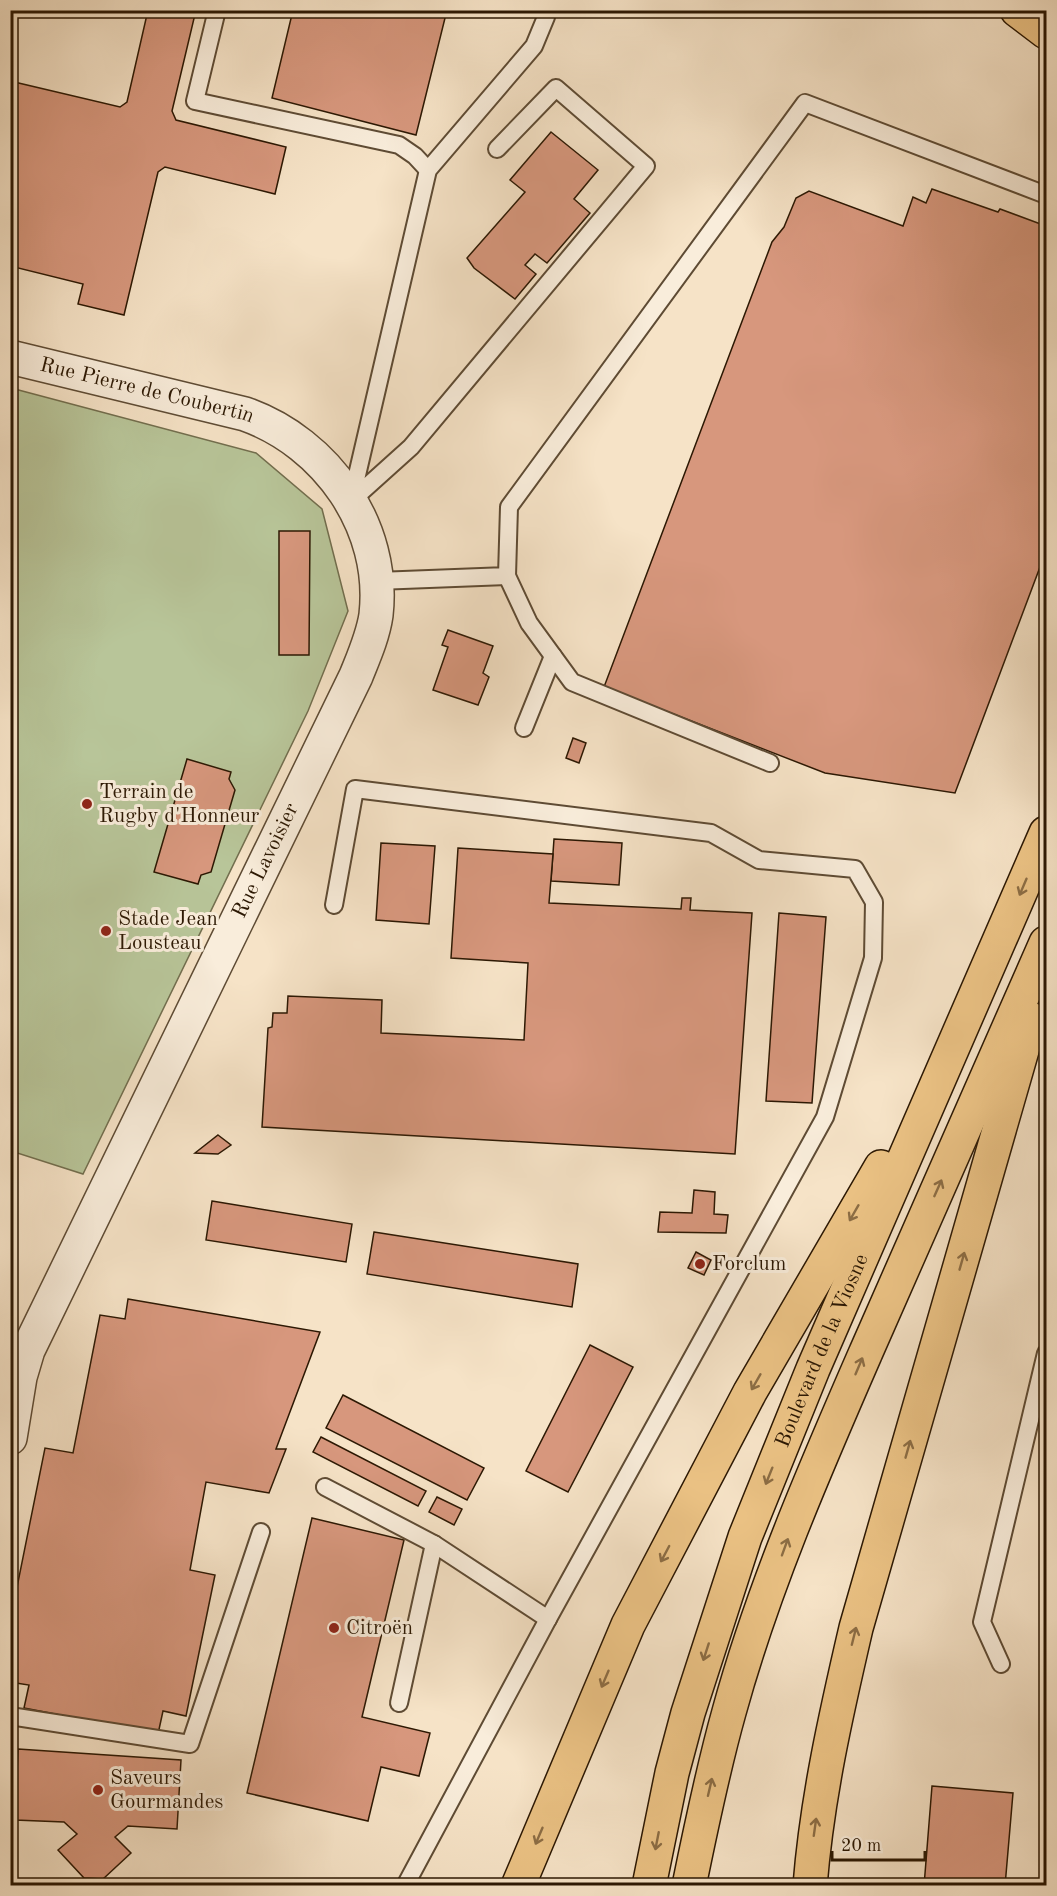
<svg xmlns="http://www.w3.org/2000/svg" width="1057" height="1896" font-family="'Old Standard TT',serif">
<rect width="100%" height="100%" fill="#f6e3c7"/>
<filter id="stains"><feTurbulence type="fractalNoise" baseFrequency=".00333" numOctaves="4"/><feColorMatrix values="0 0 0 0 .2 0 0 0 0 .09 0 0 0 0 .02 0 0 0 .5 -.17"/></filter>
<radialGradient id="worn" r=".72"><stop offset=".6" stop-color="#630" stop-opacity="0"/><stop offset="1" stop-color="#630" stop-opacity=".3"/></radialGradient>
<path fill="#b8c599" stroke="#726e4e" stroke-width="1.5" d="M11,388L256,453L322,509L348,611L308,711L83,1174L11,1151Z"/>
<g fill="#d7977d" stroke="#2c1803" stroke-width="1.5">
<path d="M148,10H196L172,111L176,120L286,147L275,194L165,167L158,172L124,315L78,304L83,284L10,266V81L120,107L127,102Z"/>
<path d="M293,10H447L416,135L272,98Z"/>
<path d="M551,132L598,170L574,199L590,213L547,263L535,254L525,265L536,274L515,299L474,268L467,258L525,192L510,180Z"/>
<path d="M932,189L998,212L1000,209L1046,226V551L955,793L825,773L604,687L772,242L784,227L796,198L809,191L903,226L913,197L926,203Z"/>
<path d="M279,531H310L309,655H279Z"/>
<path d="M448,630L493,646L483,673L489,677L478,705L433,690L448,647L442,645Z"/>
<path d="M573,738L586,743L579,763L566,758Z"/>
<path d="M187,759L231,772L229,779L235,790L211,872L201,875L198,884L154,872Z"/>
<path d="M554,839L622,843L619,885L551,881Z"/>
<path d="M381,843L435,846L429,924L376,920Z"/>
<path d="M458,848L553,854L549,903L681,909L682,898H691L690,910L752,913L735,1154L262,1127L268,1028L272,1027L273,1013H287L288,996L382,1000L381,1033L524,1040L528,963L451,958Z"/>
<path d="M779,913L826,917L812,1103L766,1101Z"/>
<path d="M218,1135L231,1145L218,1154L195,1153Z"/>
<path d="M694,1190L715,1192L714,1214L728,1215L726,1233L658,1232L660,1212L692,1213Z"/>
<path d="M212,1201L352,1224L346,1262L206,1240Z"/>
<path d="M374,1232L578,1264L572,1307L367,1274Z"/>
<path d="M696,1252L711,1260L704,1275L688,1268Z"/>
<path d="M128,1299L320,1332L276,1449H286L269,1493L206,1482L190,1570L215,1575L186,1716L163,1711L158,1734L24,1708L29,1685L10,1682V1622L45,1448L73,1453L100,1315L125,1319Z"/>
<path d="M590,1345L633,1367L568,1492L526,1471Z"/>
<path d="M343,1395L484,1468L467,1500L326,1428Z"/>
<path d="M321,1437L426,1491L418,1506L313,1452Z"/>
<path d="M437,1497L462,1509L454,1525L429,1512Z"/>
<path d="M312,1518L404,1540L362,1717L430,1733L419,1776L381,1767L368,1821L247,1793Z"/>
<path d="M18,1749L181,1760L177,1829L128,1826L115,1837L131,1853L103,1879L84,1878L58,1850L77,1834L64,1822L15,1820Z"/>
<path d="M932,1786L1013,1793L1005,1886H924Z"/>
</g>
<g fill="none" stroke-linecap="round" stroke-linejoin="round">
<g stroke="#5e4b34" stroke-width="20">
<g id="service">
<path d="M217,10L195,101L399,145L415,156L428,170"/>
<path d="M497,149L556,88L646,166L411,447L351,501L428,170L534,46L546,17L544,10"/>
<path d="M507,576L529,623L572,682L770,763"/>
<path d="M377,581L507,576L509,507L805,103L1046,195"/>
<path d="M524,728L553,656"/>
<path d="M334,905L355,789L711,833L759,860L855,869L874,902L873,958L825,1117L548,1619L405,1886"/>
<path d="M325,1487L434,1544L548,1619"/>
<path d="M1001,1664L982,1622L1046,1353"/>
<path d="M399,1703L434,1544"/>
<path d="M10,1716L190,1744L261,1532"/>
</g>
</g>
<g stroke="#5e4b34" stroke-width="36">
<g id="minor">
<path id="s1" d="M10,357L245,414C327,443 386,527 376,615C373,636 364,656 356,676L28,1350L20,1377L10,1438"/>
</g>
</g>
<g stroke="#2c1803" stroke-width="36">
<g id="primary">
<path d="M518,1886L628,1625L750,1392L881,1167"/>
<path id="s2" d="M649,1886L672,1773L688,1713L745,1537L813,1369L1046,833"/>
<path d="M689,1886C701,1827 713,1769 729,1712C763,1588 815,1469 866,1352C925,1215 986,1079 1046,943"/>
<path d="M810,1886C817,1798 836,1714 856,1628L1031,1019"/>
</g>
</g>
<g stroke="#2c1803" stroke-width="36">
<path id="motorway" d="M1017,10L1046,32"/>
</g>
<use href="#service" stroke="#f9eddb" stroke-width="16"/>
<use href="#minor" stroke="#f9eddb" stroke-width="33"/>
<use href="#primary" stroke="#ebc284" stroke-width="33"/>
<use href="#motorway" stroke="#ebc284" stroke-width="33"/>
</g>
<defs><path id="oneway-shaft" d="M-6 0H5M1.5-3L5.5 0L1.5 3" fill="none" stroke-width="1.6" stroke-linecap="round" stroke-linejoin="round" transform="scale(1.5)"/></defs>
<g stroke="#8c6d44">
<use href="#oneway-shaft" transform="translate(1023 887) rotate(113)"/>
<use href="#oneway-shaft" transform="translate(938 1188) rotate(-66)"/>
<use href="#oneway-shaft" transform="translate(854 1213) rotate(120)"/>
<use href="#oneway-shaft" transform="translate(962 1261) rotate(-74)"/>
<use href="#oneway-shaft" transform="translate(859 1366) rotate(-67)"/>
<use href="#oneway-shaft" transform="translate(756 1382) rotate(120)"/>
<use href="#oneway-shaft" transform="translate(908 1449) rotate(-74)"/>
<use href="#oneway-shaft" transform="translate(769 1476) rotate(112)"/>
<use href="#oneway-shaft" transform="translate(785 1547) rotate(-70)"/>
<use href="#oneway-shaft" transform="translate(665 1554) rotate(118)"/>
<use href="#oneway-shaft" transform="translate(854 1636) rotate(-76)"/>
<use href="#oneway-shaft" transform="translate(706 1652) rotate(108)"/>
<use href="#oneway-shaft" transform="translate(605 1679) rotate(113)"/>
<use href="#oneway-shaft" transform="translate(710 1787) rotate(-77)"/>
<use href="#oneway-shaft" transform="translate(815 1827) rotate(-82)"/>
<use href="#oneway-shaft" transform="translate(539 1836) rotate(113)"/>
<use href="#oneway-shaft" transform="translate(657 1841) rotate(101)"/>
</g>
<g fill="#8f2418" stroke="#f9eddb" stroke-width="2">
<circle cx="87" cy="804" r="6"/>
<circle cx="106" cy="931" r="6"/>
<circle cx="700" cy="1264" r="6"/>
<circle cx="334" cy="1628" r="6"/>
<circle cx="98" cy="1790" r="6"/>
</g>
<g text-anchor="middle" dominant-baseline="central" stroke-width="6" stroke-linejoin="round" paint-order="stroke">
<g font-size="21" fill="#2c1803" stroke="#f9eddb">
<text stroke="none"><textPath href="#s1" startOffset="141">Rue Pierre de Coubertin</textPath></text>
<text transform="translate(266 861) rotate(-64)">Rue Lavoisier</text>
<text stroke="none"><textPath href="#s2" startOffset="564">Boulevard de la Viosne</textPath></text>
</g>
<g font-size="21" fill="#2c1803" stroke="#f9eddb" text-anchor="start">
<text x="99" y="792">Terrain de<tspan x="99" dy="24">Rugby d'Honneur</tspan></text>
<text x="118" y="919">Stade Jean<tspan x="118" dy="24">Lousteau</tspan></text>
<text x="712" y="1264">Forclum</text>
<text x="346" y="1628">Citroën</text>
<text x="110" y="1778">Saveurs<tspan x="110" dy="24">Gourmandes</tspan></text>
</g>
</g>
<rect width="1057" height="1896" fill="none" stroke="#f6e3c7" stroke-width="36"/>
<rect x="12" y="12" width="1033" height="1872" fill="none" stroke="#2c1803" stroke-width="3"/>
<rect x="18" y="18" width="1021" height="1860" fill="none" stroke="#2c1803" stroke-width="1.5"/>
<path d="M832 1851v9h93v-9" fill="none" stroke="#2c1803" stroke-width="3"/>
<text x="841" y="1851" font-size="18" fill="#2c1803" stroke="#f9eddb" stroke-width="4.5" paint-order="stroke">20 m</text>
<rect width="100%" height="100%" filter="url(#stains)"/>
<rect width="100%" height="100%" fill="url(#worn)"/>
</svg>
